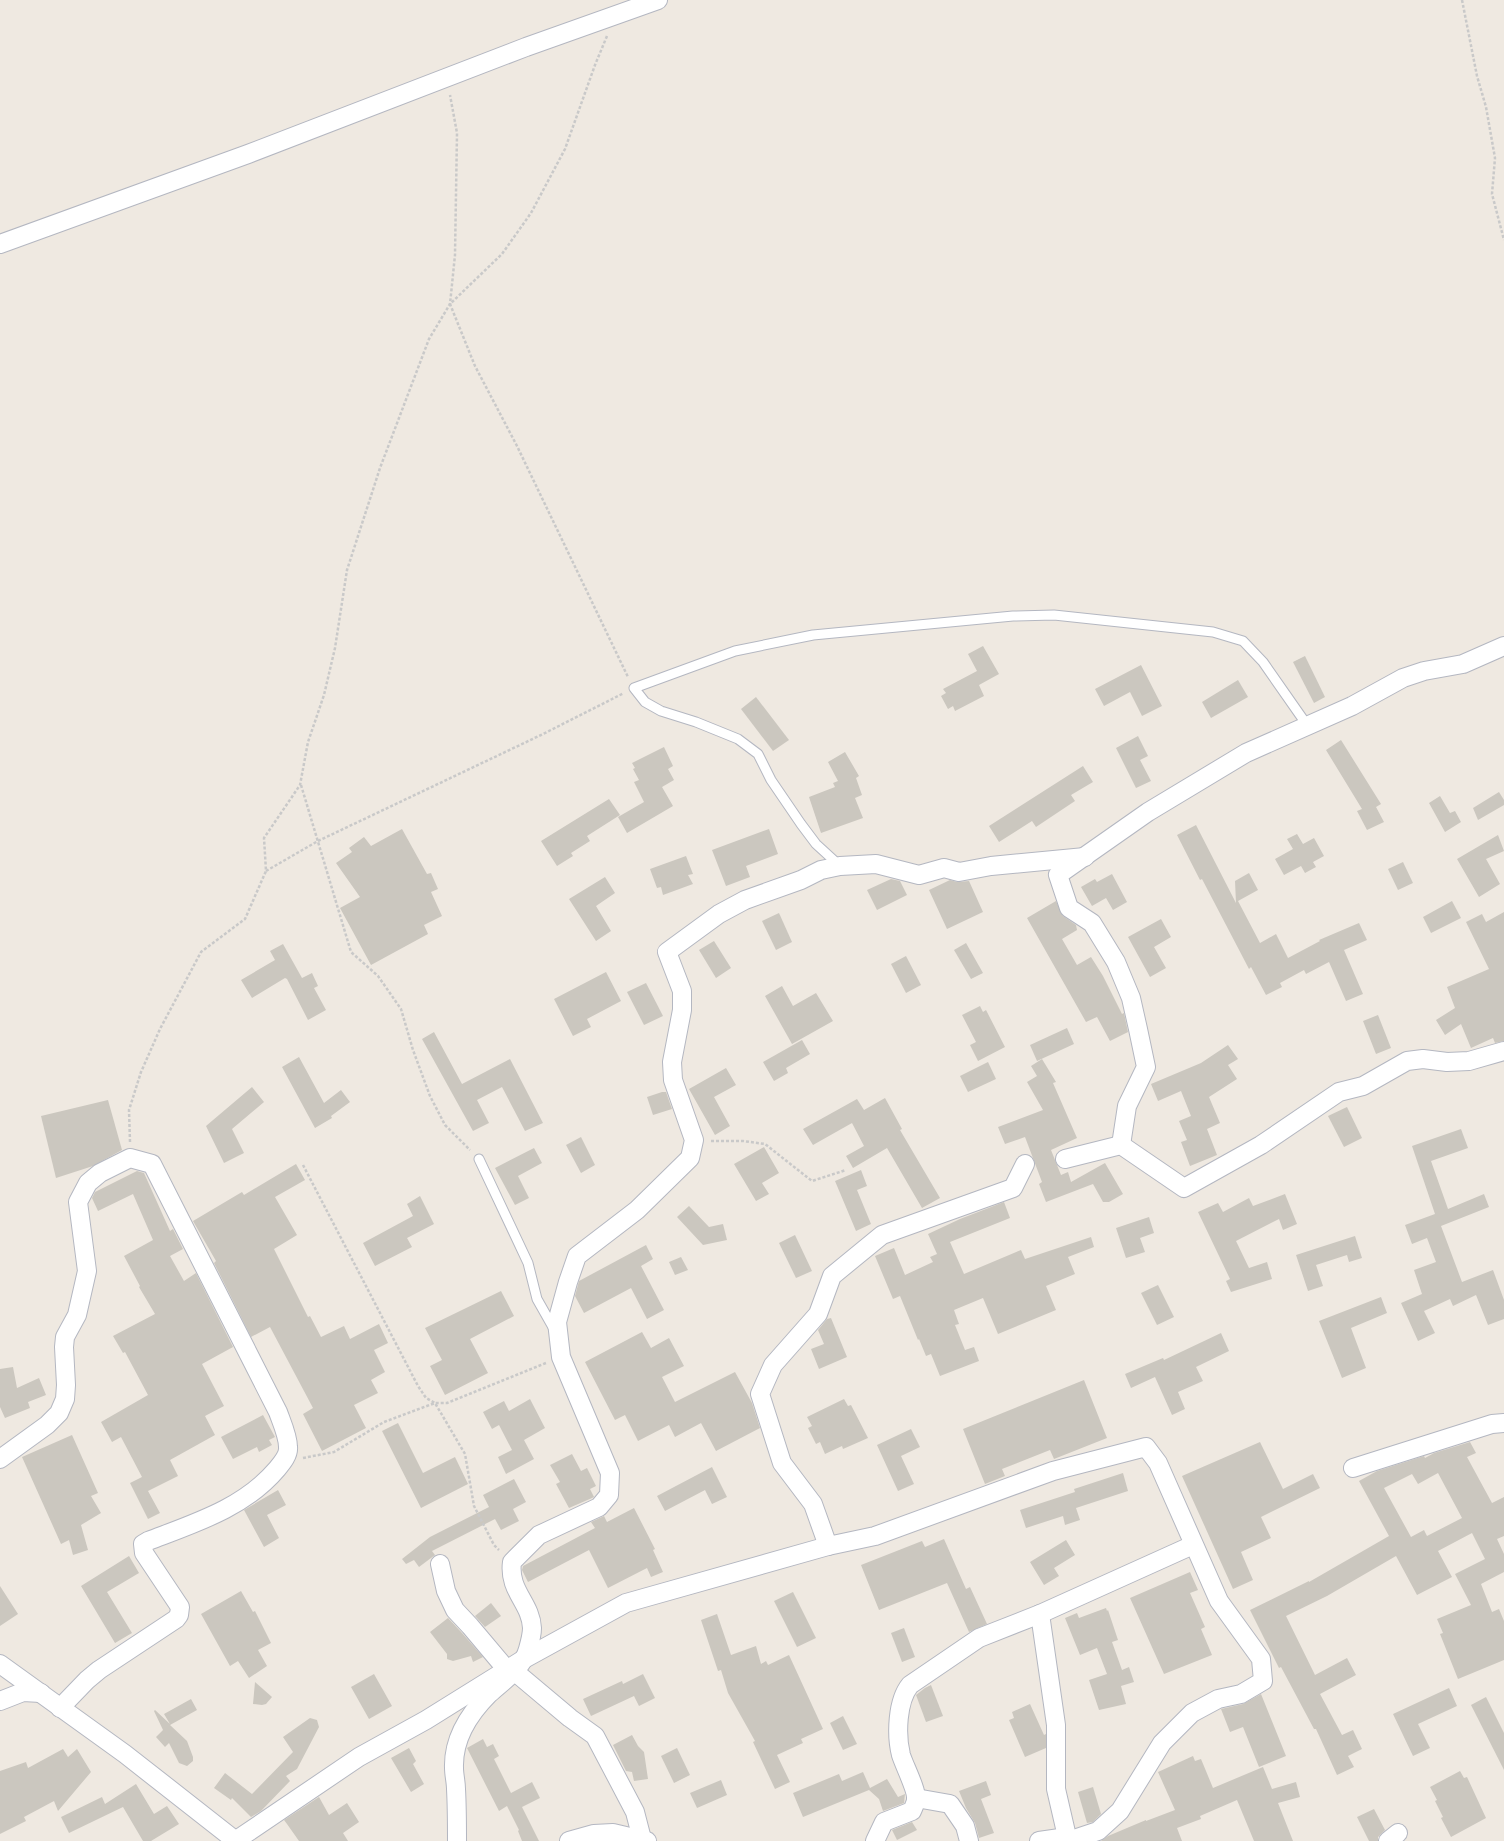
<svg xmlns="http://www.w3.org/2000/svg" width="1504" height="1841" font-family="Quicksand,sans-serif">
<rect width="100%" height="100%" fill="#efe9e1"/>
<g fill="#cbc7bf" fill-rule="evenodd">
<path d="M983,646L999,674L979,685L984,696L955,711L953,706L948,709L941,696L946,693L943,689L977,671L968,654Z"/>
<path d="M1305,656L1325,697L1314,703L1293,662Z"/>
<path d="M1141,665L1162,706L1142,716L1130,692L1104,706L1095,689Z"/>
<path d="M1238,680L1248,697L1211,718L1202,702Z"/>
<path d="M756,697L789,740L773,751L741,709Z"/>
<path d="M1138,736L1148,756L1140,760L1151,781L1136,788L1116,748Z"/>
<path d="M1341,740L1381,804L1376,807L1384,822L1367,830L1357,811L1362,809L1326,750Z"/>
<path d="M664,747L673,766L668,769L674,780L662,787L673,806L627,833L618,817L644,802L634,782L639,780L633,769L635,768L632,763Z"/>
<path d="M845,752L859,776L856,778L862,795L855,798L863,818L821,833L809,797L835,787L833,783L838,781L828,762Z"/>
<path d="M1083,766L1093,782L1071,795L1075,801L1036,827L1032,821L999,842L989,826Z"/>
<path d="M1499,792L1504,800V805L1478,820L1473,808Z"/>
<path d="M1440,796L1450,813L1455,811L1461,822L1445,832L1429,803Z"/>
<path d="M609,799L620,815L587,836L590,841L571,853L573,856L557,866L541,841Z"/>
<path d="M1196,825L1236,903L1235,881L1249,873L1258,890L1238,901L1260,943L1276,934L1288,958L1320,941L1319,940L1359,923L1367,940L1344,950L1363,994L1346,1001L1329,962L1306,974L1304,970L1280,983L1282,987L1266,995L1251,967L1249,969L1202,879L1200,880L1177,835Z"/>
<path d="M402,829L427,874L431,873L438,889L431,892L442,916L424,925L428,934L371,965L340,908L360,897L336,863L352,852L349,848L364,837L371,846Z"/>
<path d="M769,829L778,854L746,866L750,877L726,886L712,850Z"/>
<path d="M1297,834L1303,844L1314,838L1324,856L1313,862L1316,867L1305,873L1301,866L1284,875L1275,859L1293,849L1287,839Z"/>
<path d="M1498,835L1504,851L1486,859L1500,884L1479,897L1457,859Z"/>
<path d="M686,856L693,874L688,875L693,884L663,895L661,887L657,888L650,869Z"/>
<path d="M1403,862L1413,883L1398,890L1388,869Z"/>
<path d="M1112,874L1127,902L1113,910L1106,898L1092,906L1081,887L1095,879L1097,882Z"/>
<path d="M605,877L615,893L596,906L611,931L596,941L569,899Z"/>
<path d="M891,879L900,881L907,895L877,910L867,890Z"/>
<path d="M950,880L957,882L969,881L983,912L947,929L929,890Z"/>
<path d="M1056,901L1063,916L1076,925L1077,930L1062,939L1077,965L1091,957L1103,976L1122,1014L1124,1013L1128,1032L1110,1041L1097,1017L1086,1022L1027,918Z"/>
<path d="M1452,901L1461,918L1431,933L1423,917Z"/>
<path d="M1504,912V1041L1495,1043L1493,1038L1471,1048L1461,1024L1445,1035L1436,1020L1455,1008L1447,987L1489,969L1466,922L1482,914L1486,922Z"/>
<path d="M779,913L792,942L776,950L762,921Z"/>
<path d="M1161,919L1171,937L1154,947L1166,968L1150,977L1128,937Z"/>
<path d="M714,941L731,968L716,978L699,950Z"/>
<path d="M966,943L983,973L971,979L954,950Z"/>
<path d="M283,944L302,978L312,973L318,986L314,988L326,1010L308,1020L287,979L285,978L252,998L241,980L275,960L270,951Z"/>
<path d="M906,956L921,985L906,993L891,964Z"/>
<path d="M606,972L621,1001L587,1019L591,1027L573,1036L554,999Z"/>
<path d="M646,983L663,1016L644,1025L627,992Z"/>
<path d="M782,986L793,1006L816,993L833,1021L792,1044L765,996Z"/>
<path d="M980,1006L983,1012L986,1010L1005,1047L978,1061L970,1045L976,1042L962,1015Z"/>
<path d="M1378,1015L1391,1048L1376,1054L1363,1021Z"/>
<path d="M1067,1028L1074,1044L1037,1061L1030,1045Z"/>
<path d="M434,1032L462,1084L510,1059L543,1123L525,1131L502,1087L477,1100L489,1123L473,1131L422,1039Z"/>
<path d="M802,1040L810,1054L786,1068L788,1073L774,1081L763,1062Z"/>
<path d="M1228,1045L1238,1059L1228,1065L1237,1079L1209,1097L1220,1123L1207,1129L1217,1155L1190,1166L1181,1142L1187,1140L1179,1121L1191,1116L1181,1091L1158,1101L1151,1084L1201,1063Z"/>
<path d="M299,1057L324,1103L341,1090L350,1102L331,1116L332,1118L315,1128L282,1067Z"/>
<path d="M1042,1059L1056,1082L1053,1083L1077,1138L1051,1150L1061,1175L1068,1172L1071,1182L1105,1163L1123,1194L1109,1202H1103L1093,1184L1046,1202L1039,1184L1042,1182L1025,1137L1005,1144L998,1127L1043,1110L1027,1082L1037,1076L1031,1066Z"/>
<path d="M988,1062L996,1079L968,1092L960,1076Z"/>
<path d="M726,1068L736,1085L714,1097L730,1126L715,1135L689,1089Z"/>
<path d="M252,1087L264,1102L232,1129L244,1153L224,1163L206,1126Z"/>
<path d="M662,1092H666L672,1109L653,1115L647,1097Z"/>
<path d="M885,1098L902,1129L900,1130L940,1198L922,1208L887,1148L853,1168L846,1156L864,1146L852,1123L813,1145L803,1129L857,1099L864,1110Z"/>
<path d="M108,1100L122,1150L93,1166L56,1178L41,1116Z"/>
<path d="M1347,1107L1362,1138L1344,1147L1328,1116Z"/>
<path d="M1461,1129L1468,1148L1431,1161L1448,1209L1484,1194L1489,1207L1441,1226L1462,1282L1493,1270L1504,1300V1319L1488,1325L1476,1295L1453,1306L1450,1299L1424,1311L1435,1333L1418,1341L1401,1303L1422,1294L1414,1270L1436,1262L1427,1238L1412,1244L1405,1225L1435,1214L1412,1146Z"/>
<path d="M581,1137L595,1165L581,1173L566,1145Z"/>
<path d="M764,1147L779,1173L762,1183L769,1194L756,1201L734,1164Z"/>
<path d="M534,1148L542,1163L518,1176L529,1198L515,1205L495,1168Z"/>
<path d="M296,1164L305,1180L275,1197L297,1235L274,1249L308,1317L310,1316L321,1337L344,1326L350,1339L379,1324L388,1343L374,1350L385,1372L371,1380L378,1393L354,1405L366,1428L322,1451L303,1414L313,1408L270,1327L251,1337L214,1263L216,1261L193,1221L242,1192L244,1195Z"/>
<path d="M861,1170L867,1186L857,1190L871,1224L856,1231L835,1181Z"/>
<path d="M137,1171L144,1173L170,1231L173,1229L183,1249L170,1256L184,1281L196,1273L233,1347L202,1364L224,1406L205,1416L215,1435L170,1460L178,1476L148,1491L160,1513L148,1519L130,1483L142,1477L121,1437L112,1442L101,1422L148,1395L125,1352L123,1353L113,1336L155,1314L139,1287L140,1286L124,1256L153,1240L133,1194L98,1211L92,1198L95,1192Z"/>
<path d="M1285,1194L1297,1224L1283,1230L1279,1219L1236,1241L1249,1268L1267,1262L1272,1279L1231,1292L1226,1281L1230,1279L1198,1212L1218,1203L1223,1212L1249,1198L1253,1206Z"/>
<path d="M420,1196L434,1224L407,1238L412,1247L375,1266L363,1243L413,1216L407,1204Z"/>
<path d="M1004,1202L1010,1218L950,1242L964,1274L1021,1250L1025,1259L1091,1237L1094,1247L1068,1257L1075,1274L1046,1286L1056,1310L998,1334L983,1298L954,1310L959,1324L955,1325L965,1350L974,1347L979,1361L940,1376L931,1354L926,1356L919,1339L918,1340L900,1296L893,1299L875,1256L894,1248L905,1275L933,1262L930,1257L937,1254L928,1234L960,1219Z"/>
<path d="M689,1206L709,1227L723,1224L727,1240L703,1245L677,1217Z"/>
<path d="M1149,1217L1154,1233L1140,1238L1145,1252L1126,1258L1116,1228Z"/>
<path d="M795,1235L812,1271L796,1278L779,1243Z"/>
<path d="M1355,1236L1362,1258L1349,1262L1347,1255L1316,1265L1323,1286L1308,1291L1296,1255Z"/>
<path d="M646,1245L653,1259L641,1266L664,1310L647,1319L631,1288L584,1313L575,1296L579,1281Z"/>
<path d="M681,1257L688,1270L675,1275L669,1262Z"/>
<path d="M1158,1285L1174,1317L1157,1325L1141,1293Z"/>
<path d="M501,1291L514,1316L470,1339L488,1373L445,1395L430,1366L442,1360L425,1328Z"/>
<path d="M1381,1297L1387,1313L1351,1328L1366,1368L1342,1378L1319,1321Z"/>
<path d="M831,1318L847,1357L819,1369L811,1349L824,1344L818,1330L827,1319Z"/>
<path d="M642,1332L651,1348L669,1338L684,1366L662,1377L675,1402L735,1372L752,1403L760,1428L716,1451L701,1423L675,1437L669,1425L638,1441L625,1415L615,1420L585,1362Z"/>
<path d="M1221,1333L1229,1351L1196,1367L1203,1381L1178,1392L1185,1409L1172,1415L1155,1377L1131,1388L1125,1374L1163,1358L1164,1360Z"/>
<path d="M13,1367L17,1388L39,1378L46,1395L28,1402L30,1408L5,1418L0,1407V1369Z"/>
<path d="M1084,1380L1107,1438L1054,1459L1050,1450L1002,1469L1005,1476L985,1484L963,1429Z"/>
<path d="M530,1399L545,1428L524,1440L534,1459L506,1474L498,1457L512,1450L499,1425L492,1429L483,1412L504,1401L509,1411Z"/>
<path d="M844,1399L848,1406L851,1405L868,1438L843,1449L842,1446L825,1454L820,1442L816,1444L808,1428L812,1426L807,1417Z"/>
<path d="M263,1415L275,1437L269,1440L272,1445L259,1452L257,1447L233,1459L221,1437Z"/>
<path d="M398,1423L423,1473L455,1457L468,1484L421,1508L382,1431Z"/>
<path d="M911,1429L920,1447L901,1456L914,1484L898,1491L877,1445Z"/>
<path d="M72,1435L98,1493L91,1496L101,1513L81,1525L88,1550L73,1555L69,1540L61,1544L22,1457Z"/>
<path d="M1260,1442L1283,1489L1313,1474L1320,1488L1261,1517L1271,1538L1241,1552L1253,1580L1233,1589L1182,1476Z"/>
<path d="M1470,1442L1476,1453L1467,1457L1492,1503L1504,1497V1536L1497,1539L1504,1554V1572L1481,1584L1492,1612L1499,1609L1504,1621V1660L1458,1679L1440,1634L1443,1633L1437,1619L1471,1605L1455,1574L1485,1559L1472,1533L1438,1551L1452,1577L1417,1595L1396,1556L1327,1596L1286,1616L1315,1675L1347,1658L1356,1675L1320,1694L1342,1735L1353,1730L1362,1749L1348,1756L1354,1767L1337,1775L1316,1729H1314L1281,1667L1279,1668L1250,1610L1309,1581V1582L1389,1536L1359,1481L1377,1471L1424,1456L1425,1458L1434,1453ZM1438,1473L1462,1518L1427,1536L1424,1530L1411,1537L1384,1488L1412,1474L1418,1484Z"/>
<path d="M572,1454L581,1471L587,1468L596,1486L590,1489L594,1497L592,1498L569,1508L556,1484L560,1482L550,1465Z"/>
<path d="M712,1467L727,1497L712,1504L705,1490L665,1511L657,1496Z"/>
<path d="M1123,1473L1128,1491L1076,1508L1080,1520L1065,1525L1063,1516L1026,1528L1020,1510L1075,1492L1074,1489Z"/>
<path d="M514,1479L526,1502L513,1509L519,1521L501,1530L495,1519L432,1551L435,1555L419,1567L414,1560L406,1564L402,1559L430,1537L489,1507L483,1495Z"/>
<path d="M278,1490L286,1505L267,1515L279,1538L264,1547L244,1510Z"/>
<path d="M634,1508L655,1549L653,1550L663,1572L651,1577L647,1568L608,1588L589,1550L528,1582L522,1570L523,1566L595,1528L591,1522L604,1516L607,1522Z"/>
<path d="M944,1539L966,1589L970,1587L987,1624L969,1632L947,1583L879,1610L861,1565L922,1541L925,1547Z"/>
<path d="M1066,1540L1075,1555L1054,1568L1059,1576L1044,1585L1030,1562Z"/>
<path d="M129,1556L139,1573L107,1592L132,1633L115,1643L81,1586Z"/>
<path d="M1190,1572L1198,1590L1190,1593L1205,1627L1201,1629L1212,1655L1164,1674L1130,1598Z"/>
<path d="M0,1586L18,1614L0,1626Z"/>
<path d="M241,1591L253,1612L255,1611L271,1643L258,1650L267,1666L249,1678L238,1661L230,1666L201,1614Z"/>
<path d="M793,1592L816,1638L797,1647L774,1601Z"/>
<path d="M491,1603L501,1616L485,1627L475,1616Z"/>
<path d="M1106,1608L1107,1611L1108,1610L1118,1640L1112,1642L1122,1670L1129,1667L1134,1682L1121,1686L1126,1704L1099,1710L1089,1680L1107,1674L1097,1648L1080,1655L1065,1618L1077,1613L1079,1618Z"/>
<path d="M717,1614L731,1655L756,1646L761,1664L766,1661L768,1665L789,1655L823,1729L801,1739L803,1743L777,1755L790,1782L775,1789L753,1742L755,1741L728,1693L721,1670L718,1671L701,1620Z"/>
<path d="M448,1618L462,1633L483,1657L473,1662L471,1656L453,1661L447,1659V1654L430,1632Z"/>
<path d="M904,1628L915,1657L902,1662L891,1633Z"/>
<path d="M374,1674L392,1706L369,1719L351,1687Z"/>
<path d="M643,1674L655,1698L639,1706L634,1696L591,1716L583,1699L622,1681L623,1684Z"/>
<path d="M255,1682L272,1697L266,1704L262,1705L253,1704Z"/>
<path d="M931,1685L943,1716L926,1722L916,1695L925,1688Z"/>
<path d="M1449,1688L1457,1706L1418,1724L1430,1748L1413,1756L1393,1714Z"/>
<path d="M1261,1694L1286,1756L1259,1767L1243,1727L1230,1732L1221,1709L1243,1704Z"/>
<path d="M1486,1697L1504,1733V1770L1471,1705Z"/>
<path d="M191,1699L197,1710L170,1725L187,1741L193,1757V1761L187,1766L179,1763L169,1743L165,1747L156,1737L163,1730L154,1711L155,1710L170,1724L164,1714Z"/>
<path d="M1030,1704L1044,1735L1046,1734V1748L1025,1757L1009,1720L1014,1718L1012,1712Z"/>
<path d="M843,1716L857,1744L843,1750L830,1723Z"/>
<path d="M310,1718L317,1720L319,1727L297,1769L286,1776L290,1781L261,1811L251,1817L232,1798L231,1800L214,1788L225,1773L252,1794L293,1752L283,1737Z"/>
<path d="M632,1735L638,1746L644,1752L648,1779L634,1781L632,1772L626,1771L613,1745Z"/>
<path d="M483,1739L487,1747L493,1744L499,1756L494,1759L511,1793L532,1782L540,1798L522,1807L539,1841H522L518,1831L519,1830L507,1806L499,1811L467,1748Z"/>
<path d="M409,1748L416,1761L413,1764L424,1784L411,1792L391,1758Z"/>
<path d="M677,1748L690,1775L674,1783L661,1756Z"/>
<path d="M63,1749L68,1757L77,1749L91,1772L58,1811L54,1801L24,1817L26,1821L0,1834V1771L26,1762L28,1768Z"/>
<path d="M1193,1756L1195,1761L1201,1759L1213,1788L1263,1767L1272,1789L1296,1782L1300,1797L1278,1803L1293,1841H1254L1237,1800L1200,1816L1201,1819L1177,1828L1182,1841H1101L1108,1836L1146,1820V1821L1175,1810L1158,1772Z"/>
<path d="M1460,1771L1464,1778L1467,1777L1486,1818L1451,1837L1441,1818L1443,1817L1435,1801L1437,1800L1430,1787Z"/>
<path d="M863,1772L870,1788L887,1779L898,1797L905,1794L904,1803L883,1811L879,1799L869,1790L803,1817L793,1793L839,1774L842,1781Z"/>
<path d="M721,1780L727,1795L697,1808L690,1793Z"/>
<path d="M986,1781L991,1795L981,1799L994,1833L979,1838L975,1823L966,1808L959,1791Z"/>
<path d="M136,1784L154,1814L167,1806L179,1824L151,1841H143L123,1807L69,1833L61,1817L102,1797L105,1804Z"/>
<path d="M1093,1787L1101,1814L1093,1822L1087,1823L1078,1792Z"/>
<path d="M319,1797L329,1815L347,1803L359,1822L343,1833L348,1841H299L287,1824L284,1820Z"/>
<path d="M1374,1809L1385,1830L1378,1837V1841H1369L1357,1817Z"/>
<path d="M912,1822L917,1830L897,1840L892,1830Z"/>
</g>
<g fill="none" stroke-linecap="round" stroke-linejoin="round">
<g stroke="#b4b7c1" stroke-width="11">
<g id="service">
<path d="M840,866L816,844L801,824L771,780L758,754L738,739L696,722L661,711L645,702L634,688L735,651L813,635L1013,616L1054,615L1213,632L1243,641L1263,662L1307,725"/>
<path d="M479,1159L528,1263L537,1299L554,1329"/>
</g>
</g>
<g stroke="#b4b7c1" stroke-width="20">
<g id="minor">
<path d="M0,244L248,154L526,47L658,0"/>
<path d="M1121,1145L1127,1106L1146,1067L1138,1029L1131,998L1116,962L1092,923L1069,908L1058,875L1148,812L1246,753L1352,706L1403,678L1424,671L1463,664L1504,646"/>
<path d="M1065,1159L1121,1145L1184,1188L1261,1145L1339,1092L1363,1086L1407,1061L1423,1059L1447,1062L1469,1061L1504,1051"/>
<path d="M0,1459L47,1425L59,1413L65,1399L66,1385L64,1347L65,1337L77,1315L87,1271L78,1202L88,1183L100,1173L130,1158L152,1164L278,1412C282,1423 288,1436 288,1447C289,1455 282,1463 277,1469C244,1508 195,1523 148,1541L143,1544L144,1553L180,1607L179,1615L176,1619L99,1670L87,1680L60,1708"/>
<path d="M1353,1468L1492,1424L1504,1423"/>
<path d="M828,1546L813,1504L782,1463L760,1394L773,1365L818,1314L832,1276L882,1235L1013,1188L1025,1164"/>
<path d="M440,1564L446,1591L455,1610L470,1626L507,1670"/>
<path d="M1040,1614L1056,1725V1789L1068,1841"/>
<path d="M0,1664L125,1754L236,1841"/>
<path d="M514,1671L570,1718L595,1736L635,1812L642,1839"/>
<path d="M0,1701L23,1692L41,1693"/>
<path d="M916,1798L950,1804L965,1826L969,1841"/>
<path d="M235,1841L359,1757L426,1720L524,1659L626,1603L828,1546L875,1536L1053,1471L1146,1447L1158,1463L1219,1601L1261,1659L1263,1681L1241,1694L1218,1699L1192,1713L1162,1743L1120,1811L1098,1831L1068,1841"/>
<path d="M457,1841C457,1824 457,1807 456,1789C456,1782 454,1775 454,1768C453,1739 469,1714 489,1694C503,1681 523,1668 528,1649C530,1642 532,1634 532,1628C531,1603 508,1591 512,1562L539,1535L599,1507L609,1495L610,1473L561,1357L557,1322L568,1282L577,1256L637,1210L690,1158L694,1140L673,1080L672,1062L682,1010V991L667,952L719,914L745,900L801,880L821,870L840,866L876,864L919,875L944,868L959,872L991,866L1085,857"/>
<path d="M569,1841L594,1834L613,1833L647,1841"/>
<path d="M875,1841L884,1822L912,1811C913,1808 916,1803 916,1799C917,1790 904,1765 901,1755C896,1735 897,1701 910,1685L979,1638L1040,1614L1193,1545"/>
<path d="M1039,1841L1067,1837"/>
<path d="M1388,1841L1398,1833"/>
</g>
</g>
<g stroke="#c9c9c9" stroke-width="2.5" stroke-dasharray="3 2" stroke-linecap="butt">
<path d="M1462,0L1477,76L1486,107L1495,158L1492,194L1504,240"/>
<path d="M607,36L595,65L565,149L531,213L502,254L450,304L475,366L517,446L628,677"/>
<path d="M301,785L351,952L378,976L401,1009L413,1050L430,1096L445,1125L470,1150"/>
<path d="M266,871L318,841L541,735L624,693"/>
<path d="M711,1141H743L765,1144L812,1181L846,1170"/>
<path d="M130,1142L129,1110L141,1072L160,1029L201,952L245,919L266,871L264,838L300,785L308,742L324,695L335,648L347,570L380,468L429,339L450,304L455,255L457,133L450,95"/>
<path d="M303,1165L418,1386L426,1398L435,1403L465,1454L474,1506L494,1545L499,1550"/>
<path d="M303,1458L334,1452L384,1422L435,1403H447L546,1363"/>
</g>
<use href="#service" stroke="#fff" stroke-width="9"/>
<use href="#minor" stroke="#fff" stroke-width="18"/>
</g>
</svg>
